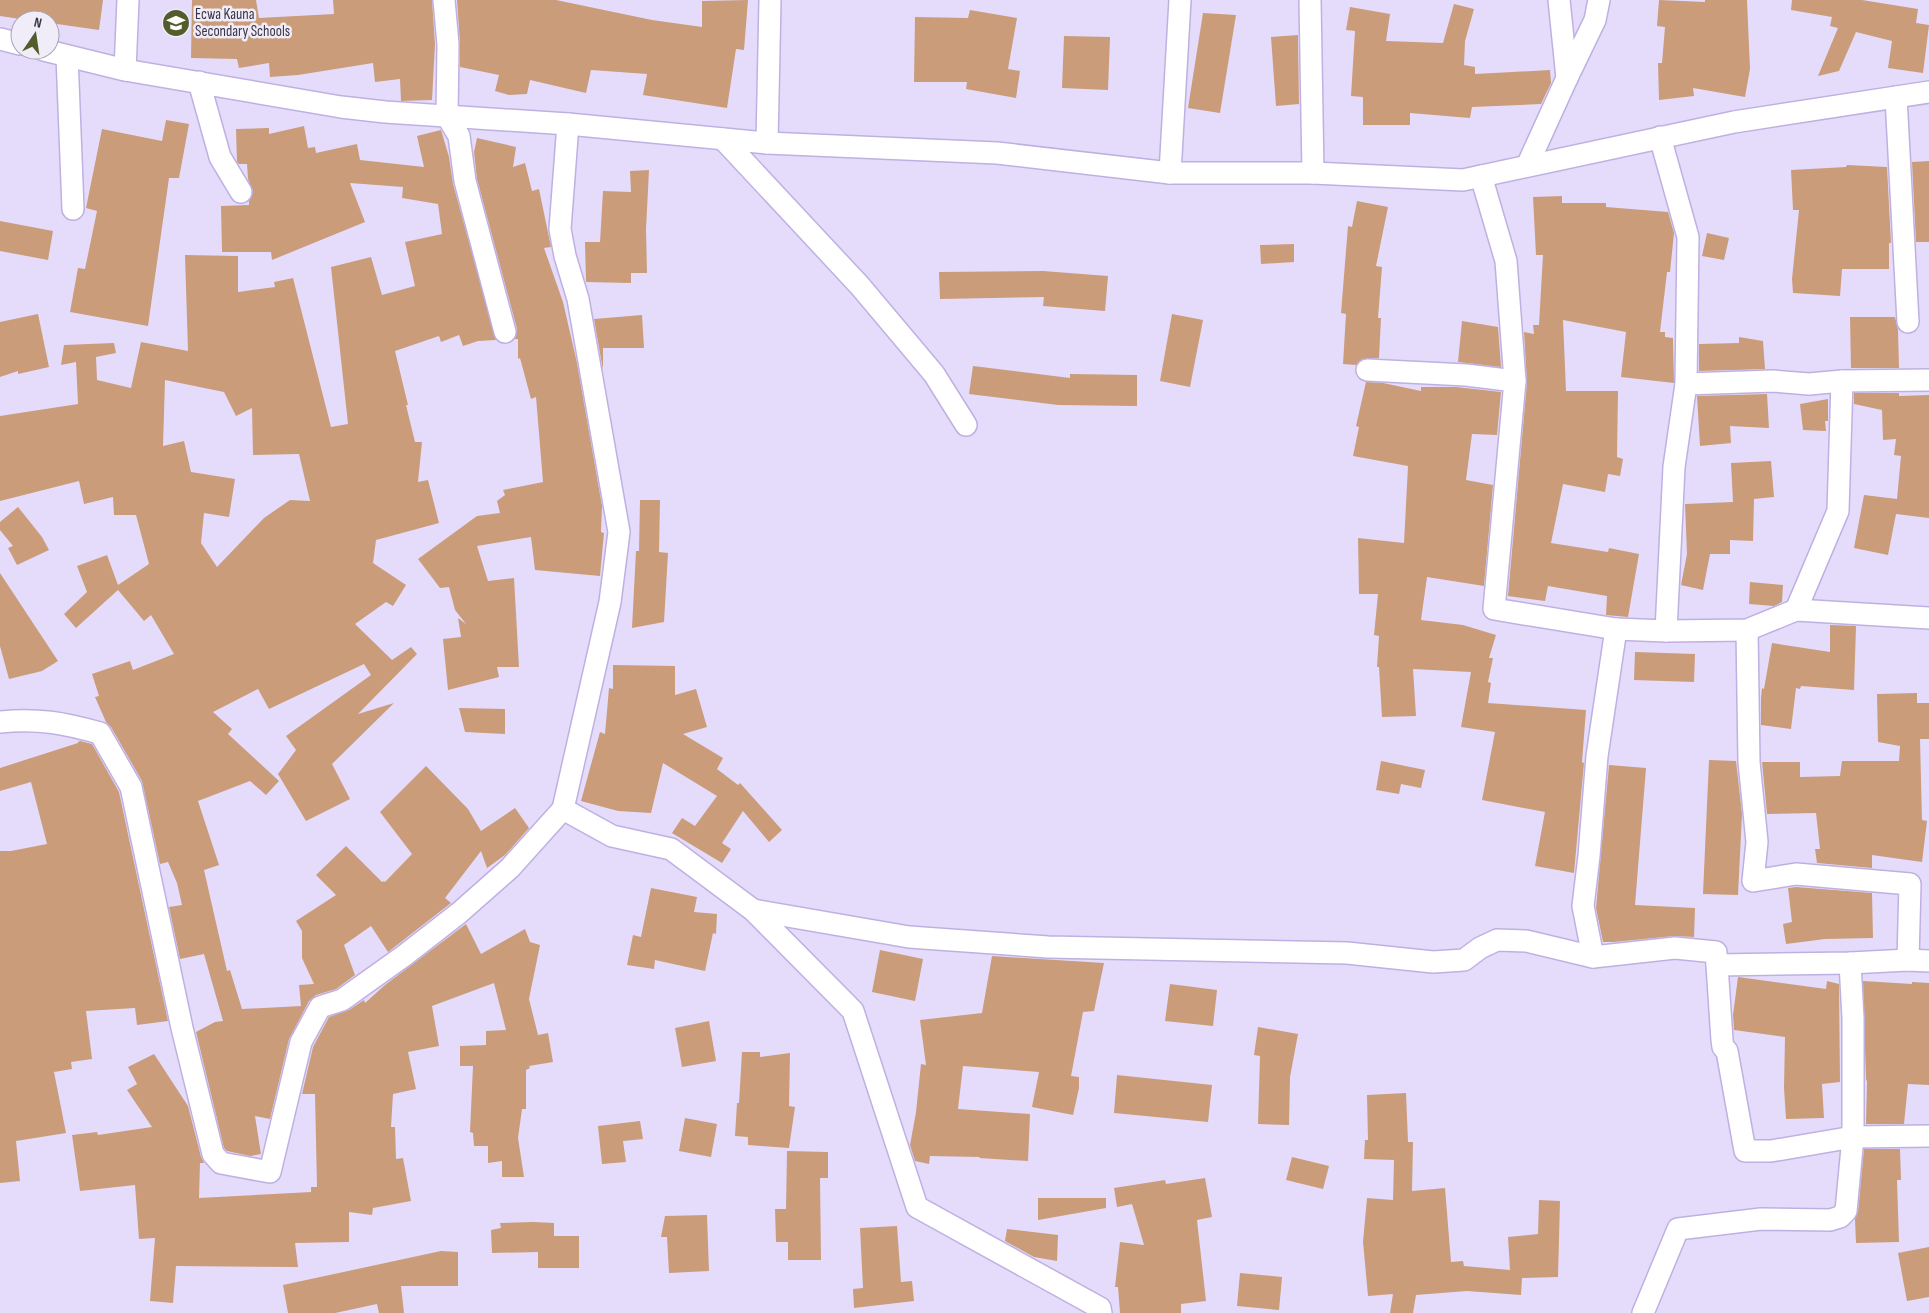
<svg xmlns="http://www.w3.org/2000/svg" width="1929" height="1313" font-family="'Sofia Sans Condensed',sans-serif">
<rect width="100%" height="100%" fill="#e5dcfc"/>
<g fill="#ca9c7a" fill-rule="evenodd">
<path d="M0,0H103L99,30L50,23V20H27L0,16Z"/>
<path d="M192,0H256L259,18L334,14L333,0H432L435,44L432,100L401,101L400,79L375,82L373,63L298,75L270,77L269,63L239,68L237,59L191,58Z"/>
<path d="M457,0H556L652,20L702,27V1L748,0L744,50L736,49L727,108L643,95L647,74L591,70L586,93L530,80L527,94L509,95L495,91L499,75L460,67V43Z"/>
<path d="M1659,0L1705,2V0H1747L1750,69L1745,97L1693,88L1694,96L1659,100L1658,63H1662L1665,27L1657,26Z"/>
<path d="M1792,0H1862L1918,9L1916,23L1929,25L1923,73L1888,68L1892,41L1856,32L1839,71L1818,76L1838,28L1830,26L1832,17L1791,10Z"/>
<path d="M1454,4L1474,9L1465,41L1464,65L1475,67V74L1550,70L1551,83L1541,104L1472,107L1470,118L1410,113V125H1363V97L1351,96L1355,31L1346,30L1350,7L1390,14L1386,41L1443,43Z"/>
<path d="M970,10L1017,18L1008,69L1020,71L1016,98L966,89L967,82H914L915,17L968,18Z"/>
<path d="M1203,13L1236,15L1220,113L1188,108Z"/>
<path d="M1298,35L1299,104L1276,106L1271,37Z"/>
<path d="M1064,36L1110,37L1108,90L1062,88Z"/>
<path d="M166,120L189,124L179,178H169L148,326L70,312L78,268L85,269L97,211L86,208L102,129L162,141Z"/>
<path d="M304,126L308,148L315,147L316,153L357,144L360,160L424,167L417,136L441,130L449,157L453,184L496,340L478,341L463,346L459,335L441,342L439,336L395,351L408,405H406L415,442H422L418,482L428,480L439,523L376,540L373,563L406,585L393,606L386,602L355,624L392,660L411,647L417,654L358,714L394,703L332,764L350,799L306,821L278,774L296,750L286,736L371,675L364,664L269,709L258,689L213,712L232,729L228,734L279,781L266,795L250,781L198,801L219,865L204,870L227,971L230,970L242,1009L301,1006L299,985L314,984L302,958V931L296,921L336,895L316,875L346,846L382,882L384,881L385,882L412,854L380,812L426,766L468,809L481,831L515,808L529,828L505,855L487,868L481,851L445,898L451,903L388,952L371,926L344,945L355,975L336,989L316,995L309,1001L289,1039L270,1119L255,1116L261,1154L250,1156L227,1151L224,1148L196,1032L215,1022L223,1021L204,954L180,959L169,907L182,905L177,883L168,862L160,864L142,781L111,727L106,722L95,697L99,696L92,674L130,661L133,670L174,654L151,615L144,621L118,590L76,628L64,614L87,592L77,566L107,555L118,585L149,564L136,515H114L113,497L84,504L79,481L0,501V416L78,404L76,362L61,365L64,345L114,343L116,353L96,357L97,380L131,388L141,342L188,351L185,255L238,256V292L275,287L274,282L293,278L331,427L348,424L331,267L371,257L382,295L415,286L405,242L442,234L438,204L402,198L403,187L350,183L365,222L272,260L271,252H222L221,206L249,205V201L253,192L248,179L247,164H239L237,162L236,129L269,128V134ZM165,380L224,392L236,416L252,408L253,455L299,454L310,501L290,500L264,518L217,567L201,543L204,513L229,517L235,479L191,472L184,441L163,446Z"/>
<path d="M477,138L516,147L513,167L525,163L532,191L539,189L551,247L544,248L563,302L577,363L602,506L601,532L604,533L600,576L535,570L531,537L477,546L488,581L514,578L519,667H497L499,677L448,690L443,639L461,637L458,618L466,624L455,610L449,587L440,588L418,559L477,516L500,513L497,501L505,495L503,490L543,482L536,397L531,399L520,358L518,359V339H515L517,329L477,179L474,152Z"/>
<path d="M1929,161V242H1916L1912,162Z"/>
<path d="M1847,165L1887,167L1891,243H1889V269H1842L1840,296L1793,293L1792,279L1799,210H1793L1791,170L1846,167Z"/>
<path d="M649,170L646,229L647,273H631V283L586,282L585,242H600L603,191L631,192L630,171Z"/>
<path d="M1562,196V203H1606V207L1668,212L1674,233L1670,272H1667L1660,332H1665V337L1673,338L1674,383L1621,377L1626,332L1563,320L1566,391H1618L1617,457L1623,459L1620,476L1608,474L1605,492L1563,484L1551,543L1608,552L1609,548L1639,554L1628,617L1606,615L1607,596L1548,586L1545,601L1508,596L1527,382L1524,332L1534,334L1533,325H1539L1543,255H1536L1533,197Z"/>
<path d="M1357,201L1388,207L1376,266L1382,267L1378,318H1381L1379,358L1362,359L1356,365L1343,364L1346,314L1341,313L1348,226L1352,227Z"/>
<path d="M0,221L53,231L48,260L0,251Z"/>
<path d="M1707,233L1729,238L1724,260L1702,256Z"/>
<path d="M1294,244V262L1261,264L1260,245Z"/>
<path d="M1043,271L1108,276L1105,311L1043,306L1044,297L940,299L939,272Z"/>
<path d="M38,314L49,367L18,374V371L0,377V322Z"/>
<path d="M1172,314L1203,320L1190,387L1160,381Z"/>
<path d="M642,315L644,348H603V370L594,319Z"/>
<path d="M1850,317H1895L1898,330L1899,368H1851Z"/>
<path d="M1462,321L1498,327L1501,367L1458,362Z"/>
<path d="M1739,337L1763,341L1765,369L1699,371V344L1739,343Z"/>
<path d="M973,366L1070,378V374L1137,375V406L1058,405L969,394Z"/>
<path d="M1366,382L1383,383L1421,391V387H1456L1501,392L1497,435L1472,434L1466,480L1493,485L1484,586L1427,577L1421,620L1463,625L1496,635L1489,658H1493L1488,682L1491,683L1488,703L1586,710L1582,762L1584,763L1574,873L1535,866L1545,812L1482,800L1495,732L1461,727L1471,672L1413,669L1416,716L1382,717L1379,667H1377L1379,636L1374,635L1378,594H1359L1358,538L1404,543L1408,466L1353,456L1359,427L1356,426Z"/>
<path d="M1854,393H1899V396L1929,395V518L1896,514L1888,555L1854,548L1864,495L1897,499L1901,456L1894,455L1896,439L1883,440L1882,410L1854,404Z"/>
<path d="M1767,394L1769,428L1730,426L1731,443L1700,446L1697,396Z"/>
<path d="M1828,399V421H1825L1826,431L1803,430L1800,404Z"/>
<path d="M1771,461L1774,497L1754,499L1753,541L1730,540V554H1710L1703,590L1681,585L1687,554L1685,504L1733,502L1731,463Z"/>
<path d="M640,500H660L659,552L668,553L664,622L632,628L636,551H639Z"/>
<path d="M18,507L42,537L49,550L17,565L8,548L13,546L0,530V522Z"/>
<path d="M0,573L58,661L42,671L9,679L0,646Z"/>
<path d="M1750,582L1783,585L1782,602L1774,606L1749,604Z"/>
<path d="M1830,625L1856,626L1854,690L1801,686L1800,689L1796,688L1791,729L1761,725V698L1762,688L1764,689L1772,643L1830,652Z"/>
<path d="M1635,652L1695,654L1694,682L1634,680Z"/>
<path d="M613,665L675,666V695L696,689L707,727L683,734L723,758L717,769L738,785L740,783L782,830L769,842L743,811L722,843L731,849L722,863L672,833L682,818L695,826L717,796L663,763L651,813L618,811L581,801L600,732L605,734L609,688L613,689Z"/>
<path d="M1917,693V703H1929V739H1920L1922,820L1927,821L1922,862L1872,855V868L1817,863L1815,849H1820L1816,813L1767,814L1762,762H1800V777L1840,776L1842,761H1899L1900,746L1878,742L1877,694Z"/>
<path d="M459,708L505,709V734L465,732Z"/>
<path d="M80,741L92,744L119,792L168,1021L137,1025L135,1008L86,1011L92,1059L71,1062L72,1069L54,1072L66,1133L16,1141L20,1181L0,1183V851H11L47,844L31,782L0,791V768L78,743V742Z"/>
<path d="M1709,760L1736,761L1742,814L1738,895L1703,894Z"/>
<path d="M1381,761L1425,770L1421,788L1401,784L1399,794L1376,790Z"/>
<path d="M1609,765L1646,768L1635,905L1695,908L1694,937L1674,936L1614,942H1603L1596,908Z"/>
<path d="M1796,887L1872,893L1873,938L1825,939L1786,944L1783,924L1792,922L1788,888Z"/>
<path d="M651,888L697,897L694,912L717,914L716,934L713,933L705,971L655,960L654,969L627,965L633,935L641,937Z"/>
<path d="M466,924L481,954L525,929L530,942L540,945L529,999L538,1035L548,1033L553,1062L529,1066L530,1068L526,1070V1109H522L518,1138L524,1177H502V1161L488,1163V1146H474L473,1133L470,1132L473,1066H460V1046L486,1045V1031L506,1030L494,983L432,1006L439,1046L408,1052L416,1089L393,1094L391,1127H395L396,1159L403,1158L411,1201L373,1208L372,1215L349,1212V1242L295,1243L298,1267L176,1266L173,1303L150,1301L155,1238L139,1239L135,1185L80,1191L72,1135L97,1132L98,1135L152,1127L127,1090L137,1084L128,1067L154,1054L188,1106L201,1157L204,1163H200L199,1198L311,1192V1187H317L315,1094H302L313,1047L329,1017L349,1010L364,1000L365,1003L385,985Z"/>
<path d="M880,950L923,959L915,1001L872,992Z"/>
<path d="M992,956L1104,963L1094,1011L1083,1012L1071,1076L1079,1077V1088L1073,1115L1032,1107L1039,1072L963,1066L958,1109L1030,1114L1028,1161L979,1158L980,1157L930,1156L929,1164L915,1161L910,1145L916,1112L921,1064L926,1065L920,1020L982,1013Z"/>
<path d="M1738,977L1826,989L1827,981L1839,984L1840,1082L1822,1084L1824,1118L1786,1119L1784,1088L1785,1037L1734,1030L1733,1015Z"/>
<path d="M1863,981L1912,984V982L1929,983V1085L1908,1084L1904,1124H1866L1867,1080L1866,1081Z"/>
<path d="M1170,984L1217,990L1213,1026L1165,1021Z"/>
<path d="M709,1021L716,1061L682,1067L675,1028Z"/>
<path d="M1258,1027L1298,1034L1290,1077L1289,1125L1258,1124L1260,1056L1254,1055Z"/>
<path d="M742,1052H760V1057L790,1053L789,1106L795,1107L789,1148L748,1145V1137L735,1136L737,1103H739Z"/>
<path d="M1117,1075L1212,1085L1208,1122L1114,1113Z"/>
<path d="M1406,1093L1408,1142H1413L1412,1191L1445,1188L1451,1262L1463,1261L1464,1266L1510,1270L1508,1237L1538,1234L1539,1200L1560,1201L1558,1277L1522,1278L1521,1295L1467,1291L1416,1295L1413,1313H1390L1393,1294L1368,1296L1363,1242L1367,1198L1393,1200L1394,1160L1364,1159L1365,1140H1368L1367,1095Z"/>
<path d="M685,1118L717,1124L711,1157L679,1151Z"/>
<path d="M640,1121L643,1139L623,1141L626,1162L602,1164L598,1126Z"/>
<path d="M1864,1149H1900L1901,1180H1897L1899,1242L1856,1243L1855,1219L1858,1212Z"/>
<path d="M787,1151L828,1152V1178H820L821,1260H788V1242H776L775,1209H786Z"/>
<path d="M1292,1157L1329,1166L1323,1189L1286,1180Z"/>
<path d="M1205,1178L1212,1217L1197,1220L1206,1301L1181,1304V1313H1120L1118,1287H1115L1120,1242L1144,1245L1132,1204L1117,1207L1114,1188L1165,1180L1166,1184Z"/>
<path d="M1038,1198H1106V1208L1038,1220Z"/>
<path d="M707,1215L709,1271L669,1273L667,1237H661L665,1216Z"/>
<path d="M533,1222L554,1223V1236H579V1268H538V1252L492,1253L491,1230L501,1228L500,1223Z"/>
<path d="M897,1226L901,1282L912,1281L914,1301L854,1308L853,1289L863,1288L860,1228Z"/>
<path d="M1007,1229L1058,1235L1057,1261L1034,1257L1005,1241Z"/>
<path d="M1929,1247V1297L1907,1301L1898,1253Z"/>
<path d="M441,1251L458,1252V1286H401L404,1313H379L377,1304L335,1313H288L283,1285Z"/>
<path d="M1240,1273L1282,1277L1279,1310L1237,1306Z"/>
</g>
<g fill="none" stroke-linecap="round" stroke-linejoin="round">
<g stroke="#bfb0e2" stroke-width="24">
<g id="minor">
<path d="M444,0L448,44L447,116L459,136L465,181L505,332"/>
<path d="M1310,0L1313,173"/>
<path d="M0,39L20,44"/>
<path d="M44,50L125,70L341,107L385,112L568,124L767,143L997,153L1170,173H1313L1463,180L1734,122L1929,92"/>
<path d="M67,56L73,209"/>
<path d="M125,70L128,0"/>
<path d="M1567,78L1595,20L1599,0"/>
<path d="M199,82L220,157L241,192"/>
<path d="M1896,97L1908,322"/>
<path d="M568,124L560,229L565,256L578,299L619,532L610,602L563,809L612,836L671,849L753,910L853,1011L917,1207L1100,1308L1101,1313"/>
<path d="M1660,137L1688,237L1686,384L1674,467L1666,631L1747,630L1796,610L1929,618"/>
<path d="M723,139L860,286L934,374L966,425"/>
<path d="M767,143L770,0"/>
<path d="M1527,166L1567,78L1559,0"/>
<path d="M1170,173L1180,0"/>
<path d="M1367,370L1466,375L1515,381L1506,261L1481,176"/>
<path d="M1515,381L1494,609L1616,629L1666,631"/>
<path d="M1842,381L1929,380"/>
<path d="M1686,384L1773,381L1809,384L1842,381L1838,511L1796,610"/>
<path d="M1747,630L1749,762L1757,842L1753,881L1796,874L1910,884L1908,960"/>
<path d="M0,722C38,718 63,723 100,733L131,787L182,1028L213,1154L221,1163L270,1172L301,1042L320,1007L342,1000L405,955L459,913L510,868L563,809"/>
<path d="M753,910L909,937L1048,947L1347,953L1433,962L1464,960L1480,948L1497,940L1526,941L1593,957L1675,948L1716,952L1717,965L1850,963L1908,960L1929,961"/>
<path d="M1593,957L1583,906L1589,856L1597,756L1616,629"/>
<path d="M1717,965L1722,1040L1723,1047L1727,1051L1745,1151H1771L1853,1137L1929,1136"/>
<path d="M1643,1313L1678,1229L1761,1219L1830,1220L1840,1217L1846,1211L1853,1137V1018L1850,963"/>
</g>
</g>
<use href="#minor" stroke="#fff" stroke-width="21"/>
</g>
<defs>
<g id="school-disc" transform="scale(1.4375)"><circle r="9.5" fill="#535c2b" stroke="#f0edf8"/><path d="M0-5L7-2L0 1L-7-2ZM-4 1L0 2.5L4 1V4Q0 6-4 4Z" fill="#fff"/></g>
</defs>
<g fill-rule="evenodd">
<use href="#school-disc" x="176" y="23"/>
</g>
<g text-anchor="middle" dominant-baseline="central" stroke-width="5" stroke-linejoin="round" paint-order="stroke">
<g font-size="15" fill="#393347" stroke="#f0edf8" text-anchor="start">
<text x="195" y="14">Ecwa Kauna<tspan x="195" dy="17">Secondary Schools</tspan></text>
</g>
</g>
<g transform="translate(35 35) rotate(13)"><circle r="24" fill="#f0edf8" stroke="#a7a3b1"/>
<path d="M0-4L9 19L0 12L-9 19Z" fill="#535c2b"/>
<text y="-8" font-size="14" font-weight="bold" text-anchor="middle" fill="#393347">N</text>
</g>
</svg>
